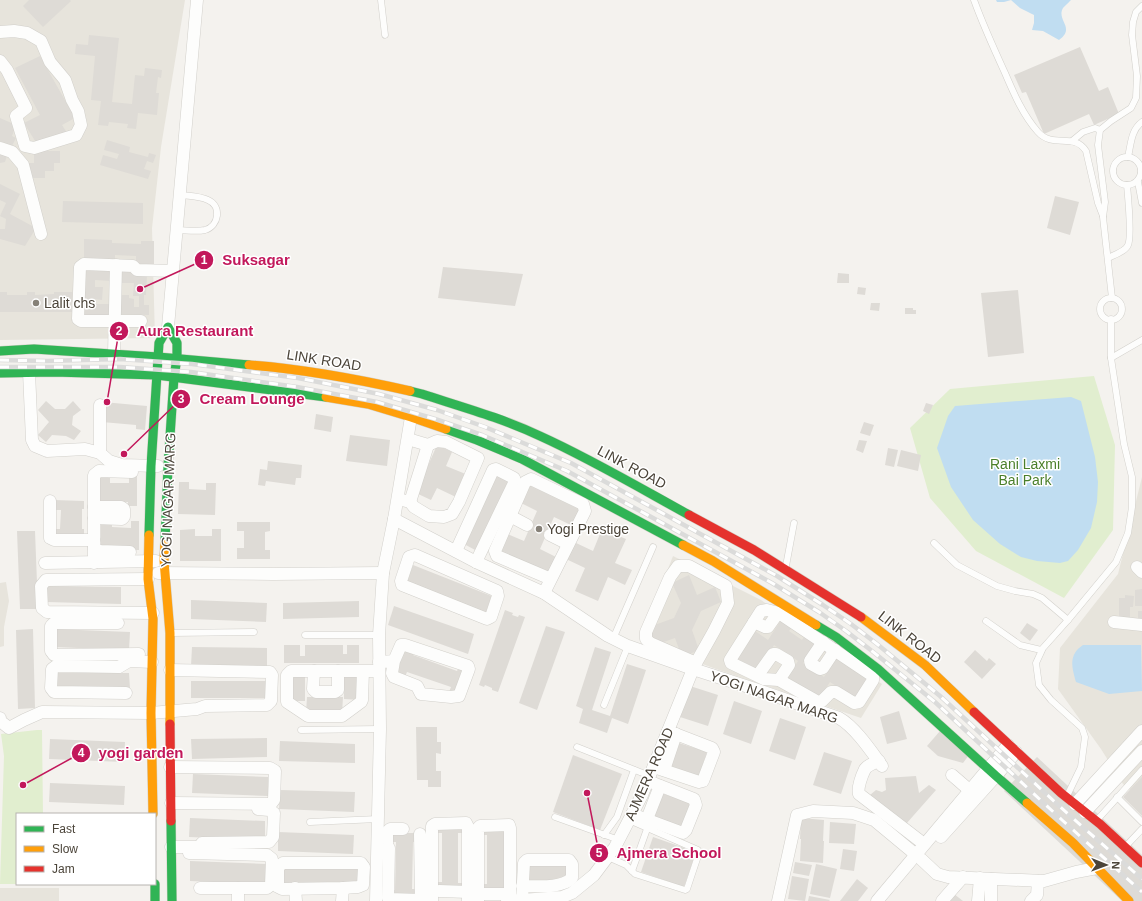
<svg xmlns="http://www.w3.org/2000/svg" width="1142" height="901" font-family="Helvetica,sans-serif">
<rect width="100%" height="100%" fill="#f4f2ee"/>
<g fill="#e7e4dc">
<path d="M0,0H185L161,147L152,228L155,338L0,340Z"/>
<path d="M1142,477V800L1123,784L1101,749L1058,689L1060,648L1118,574Z"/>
<path d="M673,556L761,600L882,684L861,718L716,669L640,641Z"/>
<path d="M6,582L9,601L4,627V646L0,647V583Z"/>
<rect x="0" y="888" width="59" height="13"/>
</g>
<g fill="#e1eecf">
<path d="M1094,376L1115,445L1113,530L1064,598L976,551L930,498L910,428L950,389Z"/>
<path d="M37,730H42L43,814H17V884H32H0L4,756L1,734Z"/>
</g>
<g fill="#c0ddf1">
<path d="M996,0H1071L1070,1C1068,3 1065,6 1063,8C1056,20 1076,28 1059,40L1043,31L1032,30L1034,23V15L1020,8L1011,0L1004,2H997Z"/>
<path d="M1071,397L1081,401L1095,457L1098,482L1097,502L1091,528L1078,550L1068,561L1060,563L1037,561L1021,557L1000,544L973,520L951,487L937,448L948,416L955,406Z"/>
<path d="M1083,645H1141L1142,691L1109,694L1076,682C1072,667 1068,655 1083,645Z"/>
</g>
<g fill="#dedbd6">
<path d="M29,0H70L71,1L43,27L23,6Z"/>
<path d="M89,35L119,38L112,102L132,104L135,75L144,76L145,68L162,70L161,78L158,77L156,93H159L157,115L138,113L136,129L127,128L128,124L109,122L108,126L98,125L101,101L91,100L95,56L75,54L76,44L88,45Z"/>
<path d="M1080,47L1099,91L1108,87L1119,114L1094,125L1089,114L1044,134L1026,92L1022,93L1014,75Z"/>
<path d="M40,56L75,118L62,125L67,133L56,139L53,135L37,144L24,123L40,115L15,68Z"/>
<path d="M0,118L16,125L12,136L16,138L12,146L0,141Z"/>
<path d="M107,140L130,147L129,152L148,157L149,153L156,155L153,163L147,161L144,169L151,171L148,179L100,165L103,155L117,159L119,154L104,150Z"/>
<path d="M34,151H60V163H54V171H45V178H29V163H34Z"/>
<path d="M0,153L7,156L5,162L0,163Z"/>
<path d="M0,184L20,194L10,214L36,228L25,246L0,239V229H5L6,219L0,216L6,203L0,200Z"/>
<path d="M1055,196L1079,202L1070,235L1047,228Z"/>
<path d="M63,201L143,203V224L62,222Z"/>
<path d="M84,239L112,240V243L141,244V241H154V265L136,264V256L115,255V260L84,259Z"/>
<path d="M443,267L523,274L515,306L438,298Z"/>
<path d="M83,268H111V281L95,280V287H103L102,300L94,299V304H110V319L81,318Z"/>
<path d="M119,269H133V275H147L146,295H144V305H149V315L118,314L119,295H129V298L134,299V307H139V296H133L134,283H119Z"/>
<path d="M838,273L849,274V283H837Z"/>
<path d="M858,287L866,288L865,295L857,294Z"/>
<path d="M1018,290L1024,353L988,357L981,293Z"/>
<path d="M0,292H7V295H27V292H35V295L54,294V292H72V312H0Z"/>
<path d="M871,303H880L879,311L870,310Z"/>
<path d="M905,308H913V310H916V314H905Z"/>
<path d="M46,401L55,409H65L73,401L81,410L73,416L72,425L81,431L74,440L66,436L52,435L46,442L38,435L49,422L38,410Z"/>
<path d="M103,402L147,406L145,430L136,429V425L102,422Z"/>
<path d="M926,403L933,405L929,414L923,411Z"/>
<path d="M316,414L333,417L331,432L314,429Z"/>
<path d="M864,422L874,425L870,436L860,433Z"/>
<path d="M350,435L390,440L387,466L346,461Z"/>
<path d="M859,440L867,441L863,453L856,450Z"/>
<path d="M437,445L452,452L446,466L468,475L458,498L437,488L431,500L416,493Z"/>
<path d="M888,448L898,450L894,467L885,465Z"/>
<path d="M901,450L921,455L918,471L897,466Z"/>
<path d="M268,461L302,465L301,478H296L295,485L266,481L265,486L258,485L260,469L267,470Z"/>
<path d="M496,474L509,481L477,551L464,544Z"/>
<path d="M99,476H110V483H129V476H137V506H128V502H109L99,505Z"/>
<path d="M179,482H189V489L206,490V483H216L215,515L178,514Z"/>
<path d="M529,485L581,508L573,526L554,517L540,549L556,557L548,574L497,551L505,533L524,541L537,511L521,503Z"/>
<path d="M54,500L84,501V509H82V529H84V537H53V529H60L61,510H54Z"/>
<path d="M101,520H112V527L131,528V521H139V550H101Z"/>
<path d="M237,522H270V531L265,532V550H270V559H237V548H244V531H237Z"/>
<path d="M195,529V536H212V529H221V561H180V530Z"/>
<path d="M602,529L626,539L615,563L632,570L625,585L608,577L598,601L575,591L585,568L566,559L574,542L593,551Z"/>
<path d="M17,531H35L38,609H20Z"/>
<path d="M413,565L494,597L487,615L406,583Z"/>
<path d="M689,575L697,595L715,587L721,602L701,611L692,630L699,650L682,657L675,638L655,645L649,627L674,618L681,603L672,583Z"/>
<path d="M46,586L121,587V604L46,602Z"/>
<path d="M1142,589V606H1135V590Z"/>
<path d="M1125,595L1134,596L1133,607H1130V618H1119V598H1125Z"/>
<path d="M191,600L267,603L266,622L191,619Z"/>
<path d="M359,601V617L283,619V603Z"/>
<path d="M394,606L474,634L468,654L388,625Z"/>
<path d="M505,610L513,613L512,615L518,617L519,615L525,617L498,692L492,690V688L485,685L484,687L479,685Z"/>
<rect x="1138" y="611" width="4" height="7"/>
<path d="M781,620L792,627L789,631L802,640L805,635L816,643L803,663L824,677L837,657L869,679L856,699L830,682L818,700L787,679L798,661L774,645L756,673L736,662L755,631L768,640Z"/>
<path d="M1027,623L1038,630L1030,641L1020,633Z"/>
<path d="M546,626L565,632L537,710L519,703Z"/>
<path d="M33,629L35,708L18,709L16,630Z"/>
<path d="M54,629L130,632L129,650L53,647Z"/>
<path d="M284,645H300V656H305V645H343V654H347V645H359V663H284Z"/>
<path d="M192,647L267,648V667L191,666Z"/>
<path d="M595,647L611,652L592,710L610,716L627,664L646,670L628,724L612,718L607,733L579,723L583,709L576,706Z"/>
<path d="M404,648L414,652L413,655L457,671L459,667L466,670L457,695L449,692L451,687L407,672L405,677L395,673Z"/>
<path d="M975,650L987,661L989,658L996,664L982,679L964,662Z"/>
<path d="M54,673H129L130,689H55Z"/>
<path d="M344,675L361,676L360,700L344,699Z"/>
<rect x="291" y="677" width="14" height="24"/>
<rect x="191" y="681" width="76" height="17"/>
<path d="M690,686L718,695L708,726L680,717Z"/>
<path d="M307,697H343L342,714L306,713Z"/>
<path d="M734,701L762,711L751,744L723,734Z"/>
<path d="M899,711L907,739L887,744L880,717Z"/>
<path d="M780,718L806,727L795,760L769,751Z"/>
<path d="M416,727H437V742H441V754L436,753V771H441V787H428V780H417Z"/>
<path d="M940,731L969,755L963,763L938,756L927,746Z"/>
<path d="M267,738V757L192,759L191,739Z"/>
<path d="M50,739L125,742L124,762L49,759Z"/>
<path d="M280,741L355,744V763L279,761Z"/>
<path d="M676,742L707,752L698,778L668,768Z"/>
<path d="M824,752L852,761L841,794L813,785Z"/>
<path d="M573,755L622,774L600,830L553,812Z"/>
<path d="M1037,757L1142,855V901H1122L1004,791Z"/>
<path d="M193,774L268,777V796L192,793Z"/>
<path d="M916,776L919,793L929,785L936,790L906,824L870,795L876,790L882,792L886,790L885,778Z"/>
<path d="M1142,777V816L1123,797Z"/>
<path d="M50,783L125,786L124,805L49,802Z"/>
<path d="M280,790L355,792L354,812L279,809Z"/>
<path d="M661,793L692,804L684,829L652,818Z"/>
<path d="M190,818L265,821V840L189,837Z"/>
<path d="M801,818L824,820L823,841H824L823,863L800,861L801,839H800Z"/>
<path d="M830,822L856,824L854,844L829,843Z"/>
<path d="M434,826L463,827V833H458V883H463V891L434,890V882H442V833H434Z"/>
<path d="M481,827H509V892H481V884H487V835H481Z"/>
<path d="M278,832L354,835L353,854L278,851Z"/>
<path d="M389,833H417V842H413L412,889H417V898H389V890H395L396,842H389Z"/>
<path d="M653,837L696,852L684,887L641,872Z"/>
<path d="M843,849L857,851L854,871L840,869Z"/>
<path d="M190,861L266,864L265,884L190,881Z"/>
<path d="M795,862L812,865L809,876L793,873Z"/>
<path d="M816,864L837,869L830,898L810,894Z"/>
<path d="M526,865H568V879L526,884Z"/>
<path d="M281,868L359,869V884H281Z"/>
<path d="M792,876L809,879L805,901L788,899Z"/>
<path d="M857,879L868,888L858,901H840Z"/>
<path d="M954,894L963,901H948Z"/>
<path d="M809,896L830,900L829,901H808Z"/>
</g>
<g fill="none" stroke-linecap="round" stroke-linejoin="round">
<g stroke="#d2d0cb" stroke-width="7">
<g id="lane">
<path d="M381,0L385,35"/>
<path d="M974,0C983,25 994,49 1005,73C1014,94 1023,115 1038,132C1053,149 1074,132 1086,151L1098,203L1103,216"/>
<path d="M1072,141L1083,132L1095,128L1100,130"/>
<circle cx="1127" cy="171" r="14"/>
<path d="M1128,157C1131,144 1131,130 1142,122"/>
<path d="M1138,182L1142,203"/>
<path d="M177,230C186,230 196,232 205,230C219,226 222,206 208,200C200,196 189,196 180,195"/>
<path d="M1108,258C1114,255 1126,251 1128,245C1132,237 1128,196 1127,185"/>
<path d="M1112,298L1103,217L1105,202L1098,145L1100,130L1111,121L1131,108L1136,98L1137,76L1132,35L1133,22L1136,12L1142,6"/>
<circle cx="1111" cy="309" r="11"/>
<path d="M1111,358L1142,340"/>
<path d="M934,543L957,565L997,586L1015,591L1033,594L1042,598L1068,620"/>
<path d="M786,566L794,523"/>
<path d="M986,621L1020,645L1041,650"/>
<path d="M171,633L254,632"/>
<path d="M305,635H379"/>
<path d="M613,639L653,547"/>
<path d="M604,705L628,646"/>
<path d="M301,730L380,729"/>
<path d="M577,747L650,776"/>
<path d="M1067,796L1081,767L1085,737L1082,728L1051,700L1039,685L1036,663L1043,648L1068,620L1116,562L1128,533L1132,507V477L1124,444L1111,358V319"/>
<path d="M1117,797L1142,822"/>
<path d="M555,817L619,840"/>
<path d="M1098,819L1142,770"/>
<path d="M310,822L378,819"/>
<path d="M604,835L617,817L634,770"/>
<path d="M1126,846L1142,829"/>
<path d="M608,857L626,865L635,874L685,890L687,889L699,853L698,850L629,820"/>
<path d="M632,871L647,829"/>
</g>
</g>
<g stroke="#d2d0cb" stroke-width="13">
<g id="street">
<path d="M0,32L14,31L27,33L41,41L50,62L65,80L72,100L78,111L81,125L76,135L34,148L25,146L16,116L26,108L7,70L0,61"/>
<path d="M0,148L12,152L23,165L41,234"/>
<path d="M141,321H81L78,319L80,267L84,264L133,266L137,270L173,271"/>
<path d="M168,327L197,0"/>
<path d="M114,354L116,265"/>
<path d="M29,372L32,440L35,446L47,451L85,449L100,453L109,461L122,465L158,466"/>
<path d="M100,405V453"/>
<path d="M398,499L410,502L414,507L429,516L444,517L452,514L459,502L478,458L446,442L437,441L428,445L408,439"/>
<path d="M50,501V538L54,540H94"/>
<path d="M410,502L428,445"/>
<path d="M94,507H121L124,509V517L122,519L94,518"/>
<path d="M510,516L527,525"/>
<path d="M394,519L476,562L544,593L608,636L628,646L693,669L758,690L839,718C855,727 871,751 882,766"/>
<path d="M550,535L568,544"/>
<path d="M94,548L100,551L130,552"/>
<path d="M456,551L493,470L496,469L514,478L515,481L476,562"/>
<path d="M415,555L497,591L498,596L491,617L487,619L402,585L401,581L409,557Z"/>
<path d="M45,563L156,561"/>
<path d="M94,563V475L99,471L132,472"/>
<path d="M1137,567L1142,572"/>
<path d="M158,573L273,574L383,573"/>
<path d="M148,579L46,580L41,586L42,608L47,612L153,613"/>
<path d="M544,593L585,511L583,504L531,479L525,482L495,551L497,556L551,579"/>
<path d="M767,610L779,613L873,676V680L859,702L854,703L836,692H831L822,701L818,702L779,680L764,679L731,663L730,660L761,611Z"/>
<path d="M754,622L765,627H768L778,613"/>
<path d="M1114,622L1142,625"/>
<path d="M118,623H54L51,626V651L54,655L139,654"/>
<path d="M823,642L810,661L811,664L820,669L823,668L835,650"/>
<path d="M379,662L394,661L401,645H405L468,666L469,669L459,696L451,697L421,694L417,686L394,677L392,673L394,661"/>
<path d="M314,671L313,689L316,692H335L338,690V671"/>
<path d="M363,671L362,700L361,702L342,716H308L287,702V675L291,671H379"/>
<path d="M758,675L773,654H776L788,661L789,665L779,680"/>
<path d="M126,693L54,692L51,688L52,669L56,666L119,667L129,661L152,662"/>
<path d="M0,718V721L9,728L24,720L42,712L151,713L197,709L205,706L267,705L271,701L272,675L270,672L170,670"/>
<path d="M879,761C874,763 868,765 865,769C862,775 857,788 859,794L924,844"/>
<path d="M170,767L270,768L275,771L274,800L271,804L171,803"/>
<path d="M654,767L699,782L703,781L714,752L712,748L668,731"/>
<path d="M664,770L676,734"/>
<path d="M952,775L975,795"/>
<path d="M1075,804L1142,731"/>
<path d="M1085,812L1142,751"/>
<path d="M632,814L683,833L686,830L696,805L694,799L648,781"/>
<path d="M647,819L660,786"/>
<path d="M403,829H390L387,832V846L389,848L388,898L389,899L421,900"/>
<path d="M420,834L421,901"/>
<path d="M941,837L996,776L1016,752"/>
<path d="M171,847H199L202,843L269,842L273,837L274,813L269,810L258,809"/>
<path d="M189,853L267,855L272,859L271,885L267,888H200"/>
<path d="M283,863H361L364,867L363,885L358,887L343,888L282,889L278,887V867Z"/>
<path d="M238,888V901"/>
<path d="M295,888L296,901"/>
<path d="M439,891L468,892"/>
<path d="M484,894H510"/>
<path d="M522,900L524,863L527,860H569L572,864V878C561,889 537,886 522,886"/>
<path d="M342,901L343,888"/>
<path d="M376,901L380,729L379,635L383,573L394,519L411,417"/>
<path d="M432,901V826L435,824L466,823L468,827V901"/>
<path d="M478,901V828L480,826L509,825L510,828V901"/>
<path d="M507,901L562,897L572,893L594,875L615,847L642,795L693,669L696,663L714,631L728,603L726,586L689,566H678L670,577L646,632V639L650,643L696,663"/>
<path d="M778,901L797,815L813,811L853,813L874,820L921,859L937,874L948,877L1044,881L1076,872L1097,868"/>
<path d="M877,901L1008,745"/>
<path d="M942,901L963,877"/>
<path d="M978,901L980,878"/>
<path d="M991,901V879"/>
<path d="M1031,901L1037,895L1038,881"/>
</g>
</g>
<g stroke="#d3cfc5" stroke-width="10">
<g id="fast">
<path d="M0,351L34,349L158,357L249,365"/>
<path d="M0,373L54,372L157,375L326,397"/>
<path d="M410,391L422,394C462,407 502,418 540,436C591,459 640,488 689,515"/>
<path d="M446,429L477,440L522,459L683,545"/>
<path d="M149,535L151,466L159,343L168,327L177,343V358L174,377L168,466L165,542"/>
<path d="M816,625L836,637L878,669L996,776L1027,803"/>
<path d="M171,821L172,901"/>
<path d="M155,884V901"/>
</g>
</g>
<g stroke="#d3cfc5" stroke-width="10">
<g id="slow">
<path d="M249,365C303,369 357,379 410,391"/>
<path d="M326,397L368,404L411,417L446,429"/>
<path d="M149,535L148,579L153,619L151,713L153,814"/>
<path d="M165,542L164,561L170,633V724"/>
<path d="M683,545L713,561L816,625"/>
<path d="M861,617L925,665L974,712"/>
<path d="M1027,803L1073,843L1129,901"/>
</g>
</g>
<g stroke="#d3cfc5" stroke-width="10">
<g id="jam">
<path d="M689,515L754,550L861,617"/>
<path d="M974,712L1061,793L1100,824L1142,863"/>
<path d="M170,724L171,821"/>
</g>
</g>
<use href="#lane" stroke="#fdfdfc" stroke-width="6"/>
<use href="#street" stroke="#fdfdfc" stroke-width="12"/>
<use href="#fast" stroke="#30b455" stroke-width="9"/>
<use href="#slow" stroke="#ff9f0a" stroke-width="9"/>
<use href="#jam" stroke="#e5322d" stroke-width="9"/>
<g stroke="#dbdbda" stroke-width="4.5">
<g id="rail">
<path d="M0,360L47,361L120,359L192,364L298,378L379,394L437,410L485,427L571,463L777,576L823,605L851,624L877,644L940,696L1068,814L1142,879"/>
<path d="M0,367H120L191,372L297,387L377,402L435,419L482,435L567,471L772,583L819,612L846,631L872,651L935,702L1062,820L1142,892"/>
</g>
</g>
<use href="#rail" stroke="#fff" stroke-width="3" stroke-dasharray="9" stroke-linecap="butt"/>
</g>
<g fill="#868178" stroke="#fff" stroke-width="1.5">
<circle cx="36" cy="303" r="4"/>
<circle cx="539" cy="529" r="4"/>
</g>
<g text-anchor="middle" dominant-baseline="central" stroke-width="3" stroke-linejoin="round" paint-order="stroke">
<g font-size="14" fill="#4b4439" stroke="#fff" text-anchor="start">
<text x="44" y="303">Lalit chs</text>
<text x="547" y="529">Yogi Prestige</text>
</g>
<g font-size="14" fill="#4b4439" stroke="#fff">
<text transform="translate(324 360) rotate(9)">LINK ROAD</text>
<text transform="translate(632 467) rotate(28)">LINK ROAD</text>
<text transform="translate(168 500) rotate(-88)">YOGI NAGAR MARG</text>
<text transform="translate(910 637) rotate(38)">LINK ROAD</text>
<text transform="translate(774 697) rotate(19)">YOGI NAGAR MARG</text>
<text transform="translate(649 774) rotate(-66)">AJMERA ROAD</text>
</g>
<g font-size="14" fill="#4a7f2a" stroke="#fff">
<text x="1025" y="464">Rani Laxmi<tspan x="1025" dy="16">Bai Park</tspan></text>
</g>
</g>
<path fill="none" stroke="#c2185b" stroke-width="1.5" d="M140 289L204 260M107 402L119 331M124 454L181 399M23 785L81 753M587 793L599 853"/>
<g fill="#c2185b" stroke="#fff" stroke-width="1.5">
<circle cx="140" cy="289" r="4"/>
<circle cx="107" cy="402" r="4"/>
<circle cx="124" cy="454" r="4"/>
<circle cx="23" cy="785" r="4"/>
<circle cx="587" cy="793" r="4"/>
<circle cx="204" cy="260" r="10"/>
<circle cx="119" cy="331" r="10"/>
<circle cx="181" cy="399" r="10"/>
<circle cx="81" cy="753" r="10"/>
<circle cx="599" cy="853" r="10"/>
</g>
<g font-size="12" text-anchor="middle" font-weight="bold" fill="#fff">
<text x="204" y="264">1</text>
<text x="119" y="335">2</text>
<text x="181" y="403">3</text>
<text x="81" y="757">4</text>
<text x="599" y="857">5</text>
</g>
<g font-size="15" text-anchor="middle" font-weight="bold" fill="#c2185b" stroke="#fff" stroke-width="3" stroke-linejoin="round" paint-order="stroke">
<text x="256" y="265">Suksagar</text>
<text x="195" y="336">Aura Restaurant</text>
<text x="252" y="404">Cream Lounge</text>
<text x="141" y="758">yogi garden</text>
<text x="669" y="858">Ajmera School</text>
</g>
<rect x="16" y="813" width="140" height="72" fill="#ffffff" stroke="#b7b4b0"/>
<rect x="24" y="826" width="20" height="6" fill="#30b455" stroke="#b7b4b0"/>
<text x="52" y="833" font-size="12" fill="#4b4439">Fast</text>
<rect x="24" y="846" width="20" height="6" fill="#ff9f0a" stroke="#b7b4b0"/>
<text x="52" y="853" font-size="12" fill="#4b4439">Slow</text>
<rect x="24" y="866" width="20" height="6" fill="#e5322d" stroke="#b7b4b0"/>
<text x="52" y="873" font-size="12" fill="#4b4439">Jam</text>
<g transform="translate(1106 865) rotate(91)" stroke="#ffffff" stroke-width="3" paint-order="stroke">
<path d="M0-3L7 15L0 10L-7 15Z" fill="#4b4439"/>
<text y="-6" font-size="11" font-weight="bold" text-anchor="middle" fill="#4b4439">N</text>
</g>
</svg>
